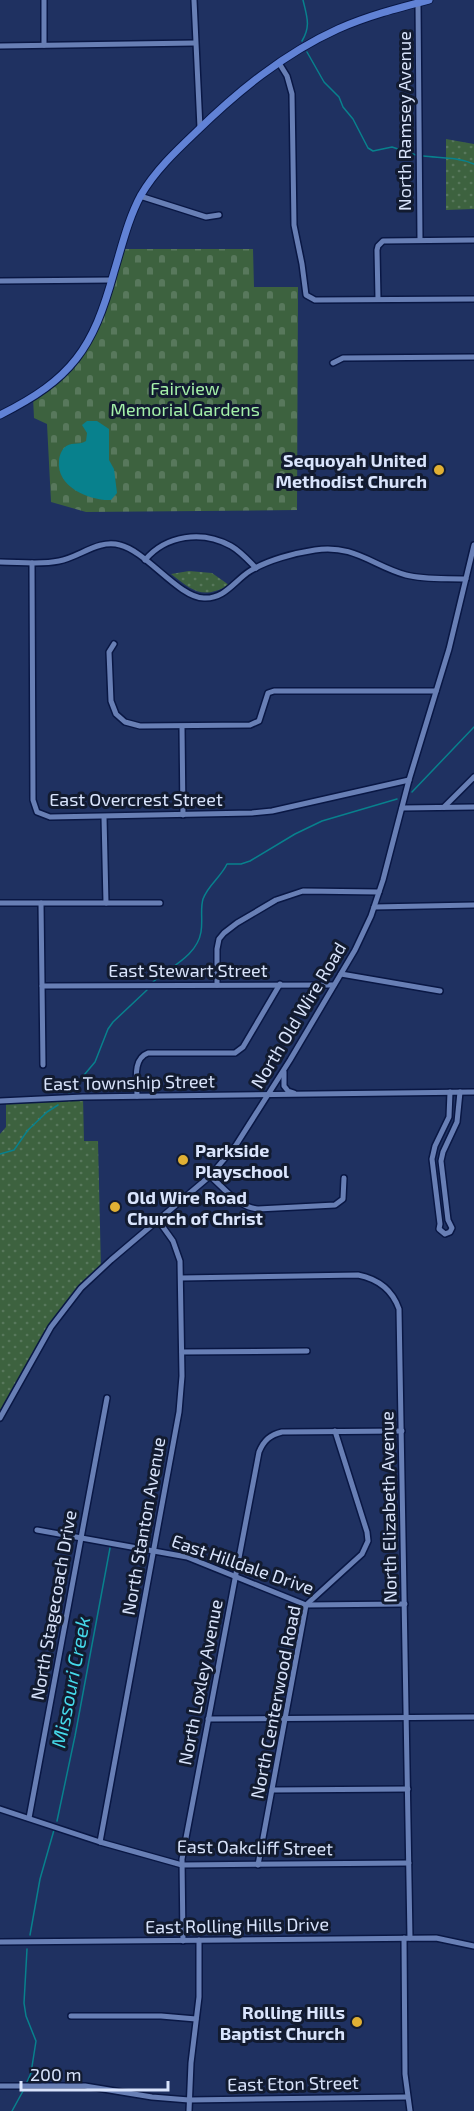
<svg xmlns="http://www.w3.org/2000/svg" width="474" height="2111" font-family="'Exo 2',sans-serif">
<defs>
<pattern id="cemetery-stones" width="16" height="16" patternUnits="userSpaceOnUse" patternTransform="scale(1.5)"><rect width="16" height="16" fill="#3d623f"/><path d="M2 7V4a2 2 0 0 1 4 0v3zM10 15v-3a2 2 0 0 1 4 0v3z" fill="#58785c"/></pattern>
<pattern id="park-dots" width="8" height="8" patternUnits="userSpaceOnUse" patternTransform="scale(1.5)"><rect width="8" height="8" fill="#3d623f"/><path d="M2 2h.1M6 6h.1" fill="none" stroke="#58785c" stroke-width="1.8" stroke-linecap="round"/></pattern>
</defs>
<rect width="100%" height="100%" fill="#1f3161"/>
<path fill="url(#cemetery-stones)" d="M121,249H253L254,287H298L297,510L86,512L51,502L47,424L34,418L33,397L49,387L87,344Z"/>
<g fill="url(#park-dots)">
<path d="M446,139L474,144V209L446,210Z"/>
<path d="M189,571L212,573L229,585C202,600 193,591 171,574Z"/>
<path d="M83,1097L84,1141H98L101,1269L58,1316L0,1418V1134L6,1127V1101Z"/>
</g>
<path fill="#08818d" d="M87,421H97L109,429V460L114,469L117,493L111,500C90,501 56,487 59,461C59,457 61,451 64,448C70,441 78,446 86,441L87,433L82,425Z"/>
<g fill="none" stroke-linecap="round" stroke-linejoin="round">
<g stroke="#08818d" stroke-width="1.5">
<path d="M302,41C311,26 307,17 303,0"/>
<path d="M307,52L324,82L339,97L343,107L353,119L368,148L373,151L392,147L416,155"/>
<path d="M423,156C440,158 458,157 474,164"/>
<path d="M412,792L474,727"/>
<path d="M153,982C170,967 197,956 201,932C203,921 200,909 203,899C208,885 221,877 227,864H241L250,861L295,834L322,821L397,799"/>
<path d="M69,1093L95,1062L108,1029L113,1022L147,990"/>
<path d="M0,1154L14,1150L28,1130L47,1112L58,1105"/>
<path d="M57,1821L75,1736L110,1548"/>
<path d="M30,1935L40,1879L54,1830"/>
<path d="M27,2082L31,2073L36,2041L26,2016L24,2003L27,1949"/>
<path d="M12,2111L23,2091"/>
</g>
<g stroke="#091744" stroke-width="8">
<g id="minor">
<path d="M44,0V45"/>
<path d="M194,0L200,128"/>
<path d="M418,3L420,240"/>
<path d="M0,46L195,43"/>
<path d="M279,63L287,76L292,94L294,225L302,264L306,295L315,300L474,299"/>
<path d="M140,196L206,217L219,215"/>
<path d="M0,281L112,280"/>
<path d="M378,299L377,250L378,246L383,241L474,240"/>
<path d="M333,363L343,358L474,357"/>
<path d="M145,560C166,535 202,530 231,546C240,551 248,560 256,568"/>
<path d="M0,562C19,562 41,565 59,561C80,557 98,539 120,545C146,551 179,598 204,598C225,599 234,581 250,571C268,560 295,553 315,550C354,544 373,566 406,575C425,580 446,578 466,579"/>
<path d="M32,563L33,800L37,812L50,817L252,813L272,811L409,780"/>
<path d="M114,644L109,652L111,701L116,714L125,722L140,726L250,725L259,721L268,693L274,691H436"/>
<path d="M182,727L183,815"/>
<path d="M444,807L474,777"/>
<path d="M402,808L474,807"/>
<path d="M104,817L106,903"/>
<path d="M0,903H160"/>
<path d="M41,903L43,1065"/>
<path d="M374,907L474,905"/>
<path d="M341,974L440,991"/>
<path d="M217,985V949L219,939L224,933L237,923L276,900L303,891L379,892"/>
<path d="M42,986L334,985"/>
<path d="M284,1072V1086L288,1091L294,1093"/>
<path d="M450,1092L449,1117L435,1146L432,1159L440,1224L439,1229L445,1234L450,1232L452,1228L448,1220L441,1161L443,1152L457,1122L460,1092"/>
<path d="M137,1096C137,1081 132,1059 148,1053H235L243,1047L280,984"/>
<path d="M0,1101L83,1097L474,1092"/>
<path d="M210,1176C225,1189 238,1207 258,1209L335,1205L343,1199L344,1178"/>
<path d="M181,1278L358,1275C378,1279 392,1289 399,1309L410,1938"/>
<path d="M182,1352L307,1351"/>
<path d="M0,1418L51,1327L81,1288L111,1260L210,1176L236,1145L290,1060L355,950L371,916L383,880L409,780L449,649L474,545"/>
<path d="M37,1530L187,1557L306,1605L405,1604"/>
<path d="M208,1719L474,1717"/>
<path d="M272,1790L408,1789"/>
<path d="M0,1809L100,1842L182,1865L409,1863"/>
<path d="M29,1818L107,1398"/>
<path d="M100,1842L179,1412L182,1376L180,1261L173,1241L158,1220"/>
<path d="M258,1865L306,1605L362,1554L368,1541L367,1532L335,1431"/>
<path d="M404,1938L405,2074L410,2111"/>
<path d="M183,1941L182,1859L259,1452C264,1440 270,1435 282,1432L402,1431"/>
<path d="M0,1942L436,1938L474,1946"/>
<path d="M71,2016H161L196,2019"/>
<path d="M0,2086H85L152,2097L189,2100L407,2097"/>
<path d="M189,2111L191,2063L199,1997V1940"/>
</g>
</g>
<g stroke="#091744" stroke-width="9">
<path id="major" d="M0,415C72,379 93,349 114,272C122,246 128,219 141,195C155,171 175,152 195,133C237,92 283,54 338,29C367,16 398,8 429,0"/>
</g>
<use href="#minor" stroke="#687fb5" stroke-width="5"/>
<use href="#major" stroke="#6182d5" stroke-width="7"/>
</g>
<g fill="#e0b034" stroke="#121b30" stroke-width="2">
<circle cx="439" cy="470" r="6"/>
<circle cx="183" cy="1160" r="6"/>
<circle cx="115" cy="1207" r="6"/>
<circle cx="357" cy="2022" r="6"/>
</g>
<g text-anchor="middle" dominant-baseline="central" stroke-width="6" stroke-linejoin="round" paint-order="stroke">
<g font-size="18" fill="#d9e4fc" stroke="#121b30">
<text transform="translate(404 121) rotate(-90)">North Ramsey Avenue</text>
<text x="136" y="799">East Overcrest Street</text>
<text x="188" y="970">East Stewart Street</text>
<text transform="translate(298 1015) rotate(-59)">North Old Wire Road</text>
<text transform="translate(129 1082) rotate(-1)">East Township Street</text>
<text transform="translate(388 1507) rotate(-91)">North Elizabeth Avenue</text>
<text transform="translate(143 1526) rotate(-80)">North Stanton Avenue</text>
<text transform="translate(243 1564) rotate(19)">East Hilldale Drive</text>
<text transform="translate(53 1605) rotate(-80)">North Stagecoach Drive</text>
<text transform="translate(200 1682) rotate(-79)">North Loxley Avenue</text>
<text transform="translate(275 1702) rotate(-79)">North Centerwood Road</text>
<text transform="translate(255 1847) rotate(1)">East Oakcliff Street</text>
<text transform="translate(237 1925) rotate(-1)">East Rolling Hills Drive</text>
<text transform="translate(293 2083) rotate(-1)">East Eton Street</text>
</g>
<g font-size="18" fill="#a5f1aa" stroke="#121b30">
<text x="185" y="388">Fairview<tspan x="185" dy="21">Memorial Gardens</tspan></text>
</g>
<g font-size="18" font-weight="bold" fill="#d9e4fc" stroke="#121b30" text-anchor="end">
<text x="427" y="460">Sequoyah United<tspan x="427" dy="21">Methodist Church</tspan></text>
<text x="195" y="1150" text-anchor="start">Parkside<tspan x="195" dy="21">Playschool</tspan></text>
<text x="127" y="1197" text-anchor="start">Old Wire Road<tspan x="127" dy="21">Church of Christ</tspan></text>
<text x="345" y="2012">Rolling Hills<tspan x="345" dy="21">Baptist Church</tspan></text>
</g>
<g font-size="20" font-style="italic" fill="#45d9e9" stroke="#121b30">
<text transform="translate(70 1682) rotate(-79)">Missouri Creek</text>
</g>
</g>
<path d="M21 2081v9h147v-9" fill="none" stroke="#d9e4fc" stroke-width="3"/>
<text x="30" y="2081" font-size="18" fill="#d9e4fc" stroke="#121b30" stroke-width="4.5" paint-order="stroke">200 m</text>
</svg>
